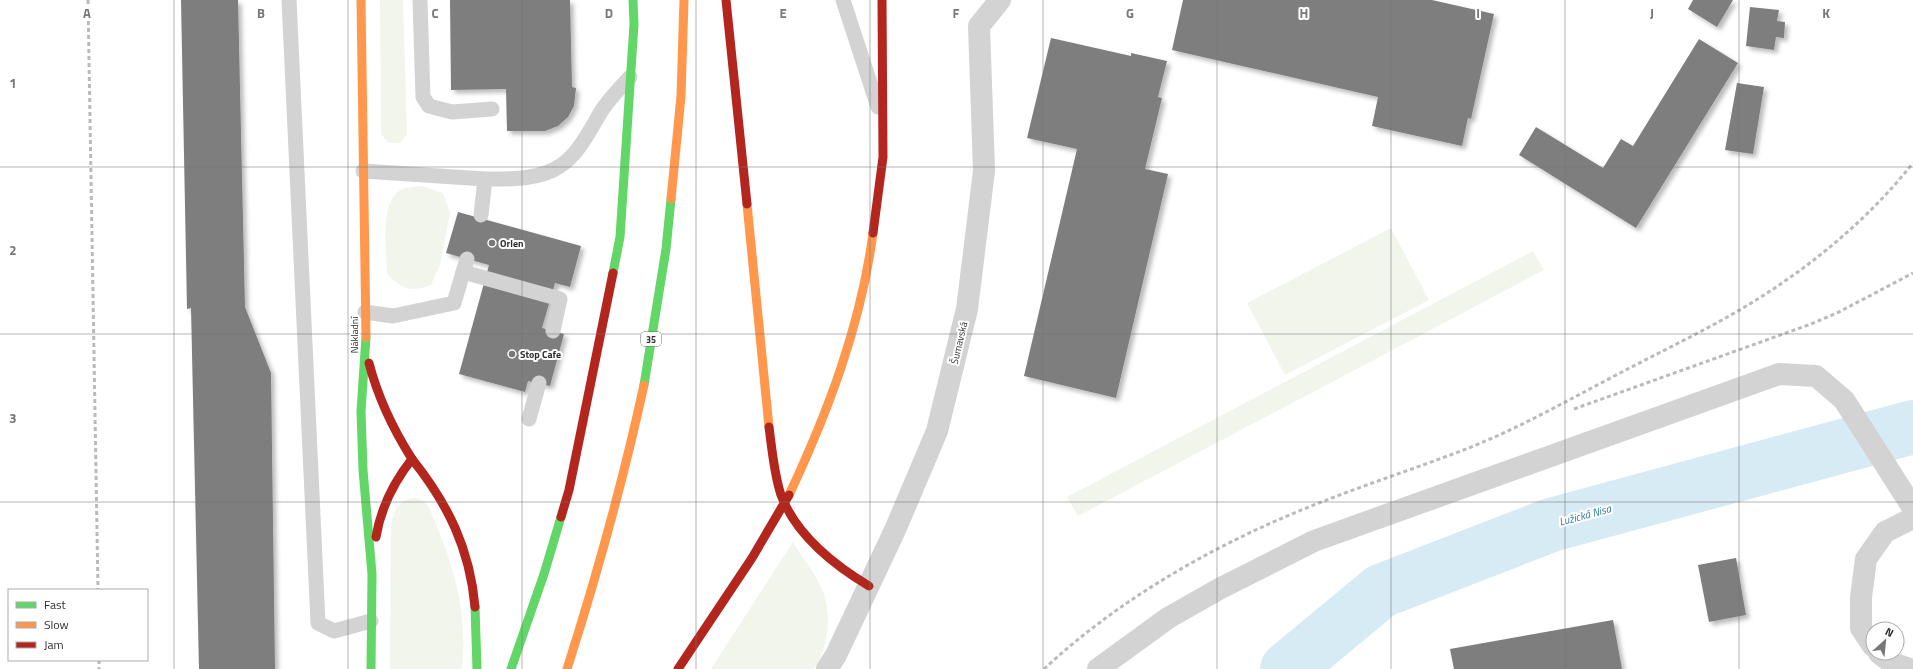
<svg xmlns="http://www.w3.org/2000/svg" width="1913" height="669" font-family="'Titillium Web',sans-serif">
<defs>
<filter id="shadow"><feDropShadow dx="3.5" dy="3.5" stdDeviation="2" flood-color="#0004"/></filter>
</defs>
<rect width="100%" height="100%" fill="#fff"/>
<g fill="#f1f5eb">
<path d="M380,0H403L407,134L400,143H389L381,134Z"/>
<path d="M422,186L443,193L450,213L440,264L431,285C409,293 403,289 387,274C387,252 378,199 403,189C409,187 416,187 422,186Z"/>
<path d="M1391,228L1429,300L1285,375L1247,303Z"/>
<path d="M1533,251L1544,270L1078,516L1067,497Z"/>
<path d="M415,498L422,500L428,506C452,559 468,609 462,669H390L391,524C395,509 398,500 415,498Z"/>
<path d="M793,542C801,556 812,569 819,583C833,608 830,646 814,669H711Z"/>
</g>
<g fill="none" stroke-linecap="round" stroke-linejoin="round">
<path stroke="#d6ebf4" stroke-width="54" d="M1287,669L1381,591L1551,525L1913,427"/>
</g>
<g fill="#7e7e7e" filter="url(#shadow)">
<path d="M181,0H238L245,307L271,373L275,669H199L191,308L187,309Z"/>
<path d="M450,0H570L572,87L576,88L574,106L568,117L558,126L545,131H507L506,89L451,90Z"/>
<path d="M1183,0H1432L1494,14L1471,119L1468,118L1462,146L1372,126L1378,97L1172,50Z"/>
<path d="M1693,0H1733L1717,27L1688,9Z"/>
<path d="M1750,7L1779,10L1777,21L1785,22L1784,38L1776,37L1774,50L1746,46Z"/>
<path d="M1051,38L1131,56V53L1167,61L1158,97L1162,98L1145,169L1168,174L1116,398L1024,376L1077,149L1027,138Z"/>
<path d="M1699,39L1738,63L1636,228L1519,155L1536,127L1603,168L1621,139L1633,146Z"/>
<path d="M1737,83L1764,87L1753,154L1725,150Z"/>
<path d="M458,212L581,246L570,287L555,283L542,328L564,334L550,386L528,381L525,392L459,374L489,265L446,253Z"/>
<path d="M1736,558L1746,615L1709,622L1698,565Z"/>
<path d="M1613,620L1622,669H1454L1450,649Z"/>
</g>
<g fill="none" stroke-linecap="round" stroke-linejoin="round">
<g stroke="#d3d3d3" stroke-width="15">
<path d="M289,0L318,623L334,631L371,621"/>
<path d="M420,0L423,97L429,106L452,112L492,109"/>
<path d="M843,0L878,107"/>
<path d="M363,171L485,179"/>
<path d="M481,215L485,179C509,179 540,180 560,166C579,154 591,128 602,110C610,98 621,87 630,77"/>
<path d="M463,272L560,299L553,331"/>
<path d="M365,312L393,316L454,303L467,259"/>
<path d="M529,419L539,383"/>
</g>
<g stroke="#d3d3d3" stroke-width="22">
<path d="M1873,646L1861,628V597L1866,559L1885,532L1913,518"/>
<path d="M1879,653L1892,663L1910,669"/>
<path d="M827,669L836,655L895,530L937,431L967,309L984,171L979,26L1000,0"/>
<path d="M1098,669L1168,618L1219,589L1314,541L1779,374L1816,376L1844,400L1913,508"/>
</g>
<g stroke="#63d668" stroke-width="9">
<path d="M613,273L620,237L634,24L633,0"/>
<path d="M366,337L361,411L363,470L372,574L371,669"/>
<path d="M644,385L666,249L671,199"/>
<path d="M475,607L477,669"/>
<path d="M511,669L544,574L561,517"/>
</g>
<g stroke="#ff974d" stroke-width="9">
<path d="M361,0L366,337"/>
<path d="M671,199L681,96L684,0"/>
<path d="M747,204L769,427"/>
<path d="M789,495C828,412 861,325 873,233"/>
<path d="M567,669C597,575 623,481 644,385"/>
</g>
<g stroke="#b3261e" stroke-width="9">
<path d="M726,0L747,204"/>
<path d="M873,233L883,157L882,0"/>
<path d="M369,363C378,398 393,429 412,459C393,483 381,507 376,537"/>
<path d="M769,427C772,449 774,474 781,495C796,535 834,565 869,586"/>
<path d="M412,459C448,504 470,549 475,607"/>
<path d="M561,517L569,490L613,273"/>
<path d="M678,669L752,558L789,495"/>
</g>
<g stroke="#bababa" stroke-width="3" stroke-dasharray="4 3" stroke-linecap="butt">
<path d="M88,0L98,590"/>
<path d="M1574,409L1811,324L1839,312L1913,273"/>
<path d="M99,660V669"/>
<path d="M1044,669C1126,593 1228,537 1332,498C1376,481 1422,466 1466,449C1520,428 1570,399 1622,372C1662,351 1704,331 1743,308C1807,270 1867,221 1913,163"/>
</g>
</g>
<path fill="none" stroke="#777" stroke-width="1" stroke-opacity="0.55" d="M174,0V669M348,0V669M522,0V669M696,0V669M870,0V669M1043,0V669M1217,0V669M1391,0V669M1565,0V669M1739,0V669M0,167H1913M0,334H1913M0,502H1913"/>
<g fill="#777" stroke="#fff" stroke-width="1.5">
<circle cx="492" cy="243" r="4"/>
<circle cx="512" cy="354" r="4"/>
</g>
<g text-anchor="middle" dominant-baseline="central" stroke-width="4" stroke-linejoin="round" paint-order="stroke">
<rect fill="#fff" stroke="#6d6d6d" stroke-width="1" x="641" y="332" width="20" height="14" rx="3"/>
<g font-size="9" font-weight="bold" fill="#2e2e2e">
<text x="651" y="339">35</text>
</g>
<g font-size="10" font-weight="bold" fill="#2e2e2e" stroke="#fff" text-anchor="start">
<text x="500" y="243">Orlen</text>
<text x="520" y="354">Stop Cafe</text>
</g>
<g font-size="10" fill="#2e2e2e" stroke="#fff">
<text transform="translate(354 335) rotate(-90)">Nákladní</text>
<text transform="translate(959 343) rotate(-77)">Šumavská</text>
</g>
<g font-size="11" font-style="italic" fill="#357c98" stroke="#fff">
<text transform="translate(1585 515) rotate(-15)">Lužická Nisa</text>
</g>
</g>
<g font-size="13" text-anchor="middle" font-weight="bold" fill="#777" stroke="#fff" stroke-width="4" stroke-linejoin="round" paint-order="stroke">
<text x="87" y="18">A</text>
<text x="261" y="18">B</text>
<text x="435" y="18">C</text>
<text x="609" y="18">D</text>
<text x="783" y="18">E</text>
<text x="956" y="18">F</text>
<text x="1130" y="18">G</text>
<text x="1304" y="18">H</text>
<text x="1478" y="18">I</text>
<text x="1652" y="18">J</text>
<text x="1826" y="18">K</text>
<text x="13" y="88">1</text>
<text x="13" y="255">2</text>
<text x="13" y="423">3</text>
</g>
<rect x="8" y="589" width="140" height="72" fill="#ffffff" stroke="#ababab"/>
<rect x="16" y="602" width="20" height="6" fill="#63d668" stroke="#ababab"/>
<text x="44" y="609" font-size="12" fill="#2e2e2e">Fast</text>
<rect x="16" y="622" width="20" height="6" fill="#ff974d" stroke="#ababab"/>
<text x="44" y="629" font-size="12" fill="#2e2e2e">Slow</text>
<rect x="16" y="642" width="20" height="6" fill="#b3261e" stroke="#ababab"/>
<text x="44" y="649" font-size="12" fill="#2e2e2e">Jam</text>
<g transform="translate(1885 641) rotate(27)"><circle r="19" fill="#ffffff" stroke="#ababab"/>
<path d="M0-3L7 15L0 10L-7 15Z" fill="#777777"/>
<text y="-6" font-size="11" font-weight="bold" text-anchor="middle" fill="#2e2e2e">N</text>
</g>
</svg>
